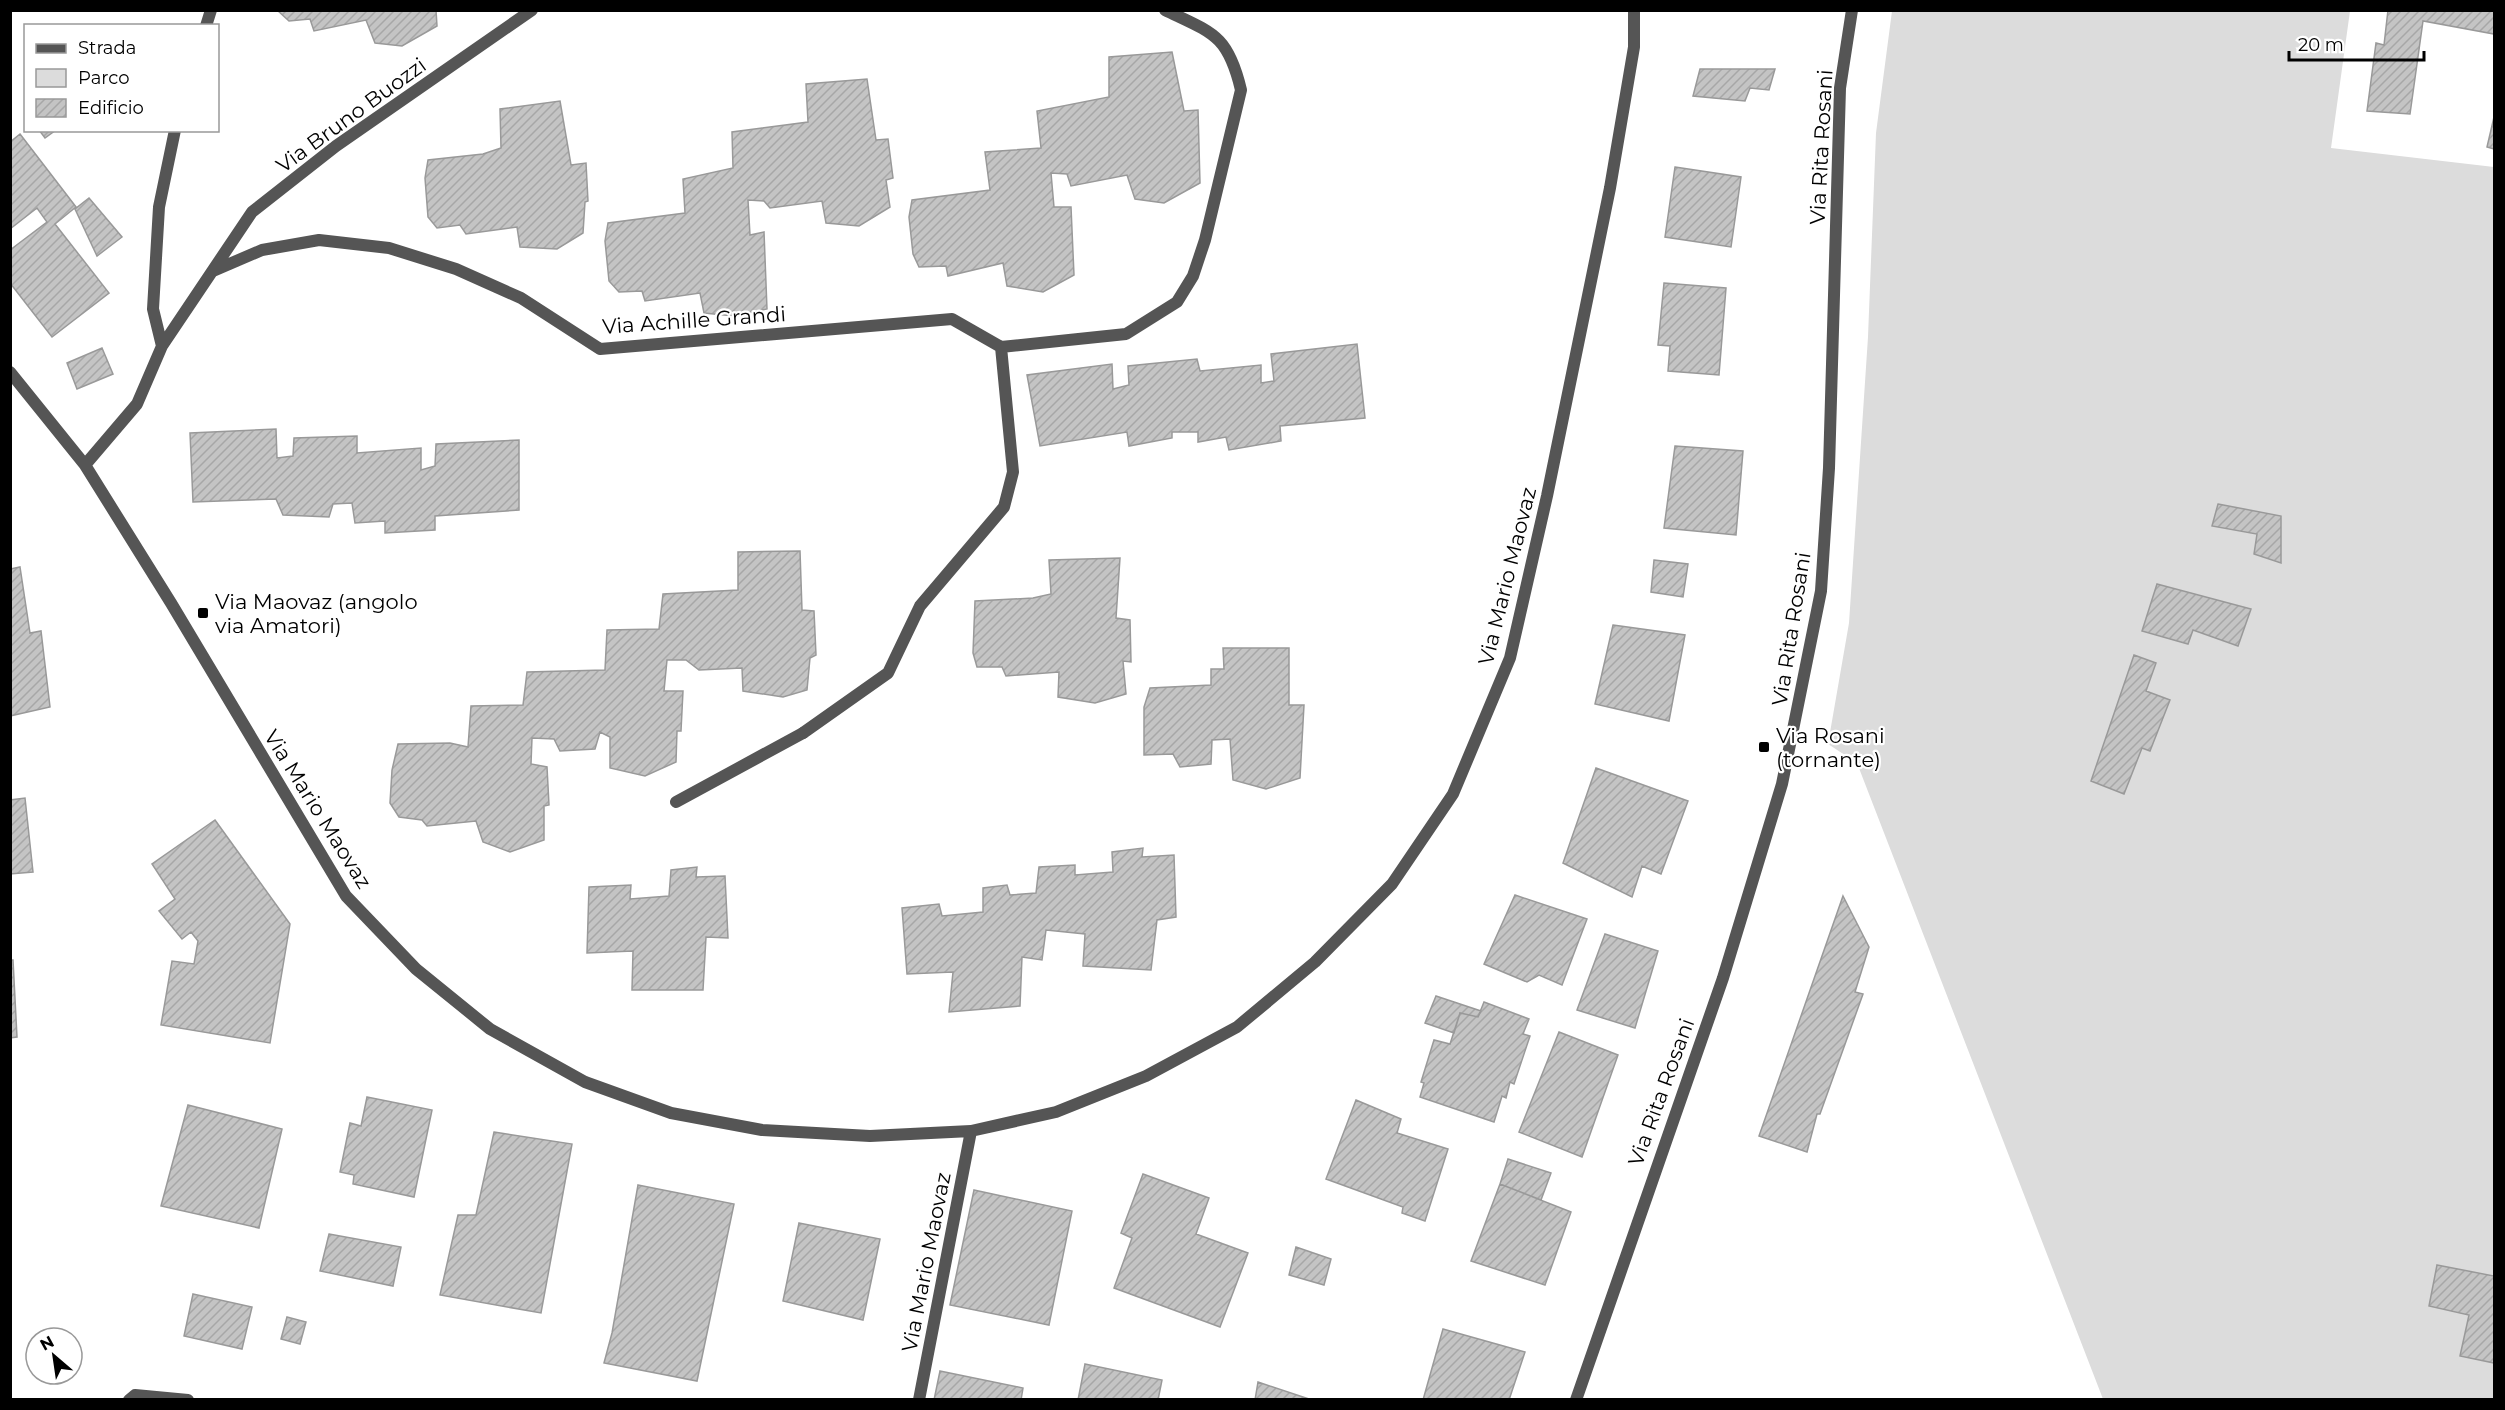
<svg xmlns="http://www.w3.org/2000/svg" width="2505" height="1410" viewBox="0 0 2505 1410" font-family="Montserrat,sans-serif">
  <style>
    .green { fill: #dcdcdc }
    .building { fill: url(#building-hatch); stroke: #999; stroke-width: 1.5 }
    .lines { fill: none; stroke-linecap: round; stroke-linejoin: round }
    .lane { stroke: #555; stroke-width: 12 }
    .street { stroke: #555; stroke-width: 12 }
    .poi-dot { fill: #000; stroke: #fff; stroke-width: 2 }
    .labels { text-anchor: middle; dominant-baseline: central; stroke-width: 4.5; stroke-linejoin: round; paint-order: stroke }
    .street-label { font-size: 21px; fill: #000; stroke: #fff }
    .poi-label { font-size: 21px; fill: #000; stroke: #fff; text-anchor: start }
  </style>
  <defs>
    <pattern id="building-hatch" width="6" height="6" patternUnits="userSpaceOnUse" patternTransform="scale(1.5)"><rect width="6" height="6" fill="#c4c4c4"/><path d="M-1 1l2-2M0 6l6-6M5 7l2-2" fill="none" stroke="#a7a7a7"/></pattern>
  </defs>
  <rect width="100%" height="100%" fill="#fff"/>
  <path class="green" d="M1892 11H2350L2331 148 2494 167V1399H2103L1857 763 1828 744 1849 623 1868 337 1876 133Z"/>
  <path class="building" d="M436 10 437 26 402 46 375 43 366 20 314 31 310 19 289 21 277 10Z
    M2388 10H2494V34L2423 21 2410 114 2367 111 2376 43 2384 45Z
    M1172 52 1184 111 1198 110 1200 183 1164 203 1135 199 1127 175 1071 186 1067 174 1051 173 1054 207H1071L1074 275 1043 292 1007 286 1003 263 948 276 946 266 919 267 913 254 909 217 912 200 990 190 985 152 1041 148 1037 111 1109 97V57Z
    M1700 69H1775L1769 90 1750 88 1745 101 1693 96Z
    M867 79 876 140 888 139 893 178 886 180 890 207 859 226 826 223 822 201 770 208 764 201 748 200 750 235 764 232 767 309 734 316 704 313 700 293 645 301 642 291 619 292 609 281 605 241 608 223 685 213 683 179 733 168 732 132 808 122 806 84Z
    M560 101 571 165 586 163 588 201 585 202 583 233 557 249 520 247 517 227 466 234 460 225 437 228 428 217 425 178 428 160 483 154 501 148 500 109Z
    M2494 117V149L2487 147Z
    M39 130H56L45 138Z
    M20 134 76 207 55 224 109 293 52 337 10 283V250L47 222 37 208 10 229V142Z
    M1675 167 1741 177 1731 247 1665 237Z
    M89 198 122 237 97 256 75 209Z
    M1664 283 1726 288 1719 375 1668 371 1670 346 1658 345Z
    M1357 344 1365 418 1280 426 1281 441 1229 450 1226 437 1198 442V432H1172V438L1129 446 1127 432 1040 446 1027 375 1112 364 1113 389 1129 385 1128 366 1197 359 1200 371 1261 365V383L1274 381 1271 354Z
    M102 348 113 374 77 389 67 363Z
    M276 429 277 458 293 456 294 438 357 436V453L421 448V470L435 466 436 444 519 440V510L435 516V530L385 533V521L355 523 352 503 333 504 329 517 283 515 276 499 193 502 190 433Z
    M1675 446 1743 451 1736 535 1664 528Z
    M2218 504 2281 516V563L2254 554 2257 534 2212 526Z
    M800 551 802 610 814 611 816 655 810 658 807 690 783 697 743 691 742 668 699 670 686 660H667L664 691H683L681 731H677L676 762 645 776 610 768V737L600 732 595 749 560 751 554 739 532 738 531 764 547 767 549 805 544 806V840L510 852 483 842 476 821 427 826 422 820 399 817 390 803 392 770 398 744 450 743 468 747 471 706 523 705 527 672 605 670 607 630 659 629 663 594 738 590V552Z
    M1120 558 1116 618 1130 620 1131 662 1123 661 1126 694 1095 703 1058 697 1059 672 1006 676 1002 667H977L973 653 975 601 1033 598 1051 594 1049 560Z
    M1654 560 1688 564 1683 597 1651 592Z
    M20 567 30 633 41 631 50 707 10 716V569Z
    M2157 584 2251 609 2238 646 2193 630 2188 644 2142 631Z
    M1613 625 1685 635 1669 721 1595 704Z
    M1223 648H1289V705H1304L1300 778 1266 789 1233 780 1230 739 1212 740 1211 764 1180 767 1173 754 1144 755V707L1150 688 1211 685V669H1224Z
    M2134 655 2156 663 2146 691 2170 700 2150 751 2142 748 2124 794 2091 781Z
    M1596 768 1688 801 1661 874 1642 866 1632 897 1563 863Z
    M25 798 33 872 10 874V800Z
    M215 820 290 924 270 1043 161 1025 172 961 194 964 198 941 191 932 182 939 159 911 175 899 152 864Z
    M1143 848 1142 857 1174 855 1176 917 1157 920 1151 970 1083 966 1085 934 1046 930 1042 960 1022 957 1020 1006 949 1012 953 972 907 974 902 908 939 904 942 916 983 912V888L1007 885 1010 895 1036 893 1039 867 1075 865V875L1113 872 1112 852Z
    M697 867 696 877 725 876 728 938 706 937 703 990H632L633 951 587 953 589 887 631 885 630 899 669 896 671 870Z
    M1515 895 1587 919 1562 985 1539 975 1527 982 1484 964Z
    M1843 896 1869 947 1855 992 1863 994 1820 1114H1817L1807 1152 1759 1136Z
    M1605 934 1658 951 1635 1028 1577 1010Z
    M10 960H13L17 1037 10 1038Z
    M1436 996 1481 1011 1478 1017 1460 1013 1454 1033 1425 1023Z
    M1484 1002 1529 1019 1523 1034 1530 1036 1514 1084 1510 1082 1506 1098 1502 1096 1494 1122 1420 1097 1424 1083 1421 1082 1434 1040 1450 1044 1460 1013 1478 1017Z
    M1559 1032 1618 1055 1582 1157 1519 1132Z
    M367 1097 432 1110 414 1197 353 1184 354 1175 340 1172 350 1123 361 1126Z
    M1356 1100 1401 1119 1397 1133 1448 1149 1425 1221 1402 1213 1403 1207 1326 1179Z
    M188 1105 282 1129 259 1228 161 1206Z
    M494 1132 572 1144 541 1313 440 1295 458 1215H476Z
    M1508 1159 1551 1173 1541 1200 1500 1184Z
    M1143 1174 1209 1198 1196 1234 1248 1253 1220 1327 1114 1288 1132 1238 1121 1233Z
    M1500 1184 1571 1212 1545 1285 1471 1261Z
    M638 1185 734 1204 697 1381 604 1363 612 1333Z
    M974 1190 1072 1211 1049 1325 950 1305Z
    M799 1223 880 1239 863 1320 783 1301Z
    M329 1234 401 1247 393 1286 320 1271Z
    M1296 1247 1331 1259 1324 1285 1289 1275Z
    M2437 1265 2494 1276V1363L2460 1356 2469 1315 2429 1306Z
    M193 1294 252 1307 242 1349 184 1336Z
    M287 1317 306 1322 300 1344 281 1339Z
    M1443 1329 1525 1352 1509 1400H1423Z
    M1085 1364 1162 1380 1158 1400H1078Z
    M940 1371 1023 1388 1021 1400H934Z
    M1258 1382 1312 1400H1255Z"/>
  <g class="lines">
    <path class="lane" d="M676 802 803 733"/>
    <path class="street" d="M206 26 211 10
      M213 271 262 250 319 240 389 248 456 269 521 298 600 349 952 319 1001 347 1126 334 1177 302 1193 276 1205 240 1241 90C1228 35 1213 33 1165 10
      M162 346 153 309 159 207 175 130
      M10 372 85 465 171 603 346 896 416 969 490 1029 585 1082 671 1113 762 1130 870 1136 971 1131 1056 1112 1146 1076 1237 1027 1315 962 1392 884 1453 794 1510 658 1547 496 1610 188 1634 47V10
      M85 465 137 404 162 346 252 212 336 146 532 10
      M803 733 888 673 920 606 1004 507 1013 472 1001 347
      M129 1400 135 1395 188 1400
      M919 1400 971 1131
      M1576 1400 1723 978 1782 784 1821 591 1829 468 1840 88 1852 10"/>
  </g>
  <g class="poi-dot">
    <rect x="197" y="607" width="12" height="12" rx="3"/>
    <rect x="1758" y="741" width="12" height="12" rx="3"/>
  </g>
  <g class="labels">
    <g class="street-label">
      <text transform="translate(351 115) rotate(-36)">Via Bruno Buozzi</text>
      <text transform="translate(1821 147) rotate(-87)">Via Rita Rosani</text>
      <text transform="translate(694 320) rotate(-4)">Via Achille Grandi</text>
      <text transform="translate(1507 576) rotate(-76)">Via Mario Maovaz</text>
      <text transform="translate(1791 629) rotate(-81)">Via Rita Rosani</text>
      <text transform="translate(318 809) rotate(58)">Via Mario Maovaz</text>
      <text transform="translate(1661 1092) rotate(-70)">Via Rita Rosani</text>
      <text transform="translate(926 1262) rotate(-79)">Via Mario Maovaz</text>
    </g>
    <g class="poi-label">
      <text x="215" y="601">Via Maovaz (angolo<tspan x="215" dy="24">via Amatori)</tspan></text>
      <text x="1776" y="735">Via Rosani<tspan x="1776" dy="24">(tornante)</tspan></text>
    </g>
  </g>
  <rect width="2505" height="1410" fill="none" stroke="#000000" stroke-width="24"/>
  <rect x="24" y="24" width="195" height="108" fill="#ffffff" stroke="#999999" stroke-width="1.5"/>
  <rect x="36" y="44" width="30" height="9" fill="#555555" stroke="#999999" stroke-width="1.5"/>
  <text x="78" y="54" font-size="18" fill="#000000">Strada</text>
  <rect x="36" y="69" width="30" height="18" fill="#dcdcdc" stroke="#999999" stroke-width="1.5"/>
  <text x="78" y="84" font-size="18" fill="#000000">Parco</text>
  <rect x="36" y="99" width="30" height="18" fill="url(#building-hatch)" stroke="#999999" stroke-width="1.5"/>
  <text x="78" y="114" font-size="18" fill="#000000">Edificio</text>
  <g transform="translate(54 1356) rotate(331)"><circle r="28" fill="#ffffff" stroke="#999999" stroke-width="1.5"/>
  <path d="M0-4.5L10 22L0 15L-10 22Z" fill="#000000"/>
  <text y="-9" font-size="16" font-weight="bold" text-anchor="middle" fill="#000000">N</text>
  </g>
  <path d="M2289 51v9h135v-9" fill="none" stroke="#000000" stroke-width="3"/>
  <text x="2298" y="51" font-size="18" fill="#000000" stroke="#ffffff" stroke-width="4.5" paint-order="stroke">20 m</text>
</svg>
